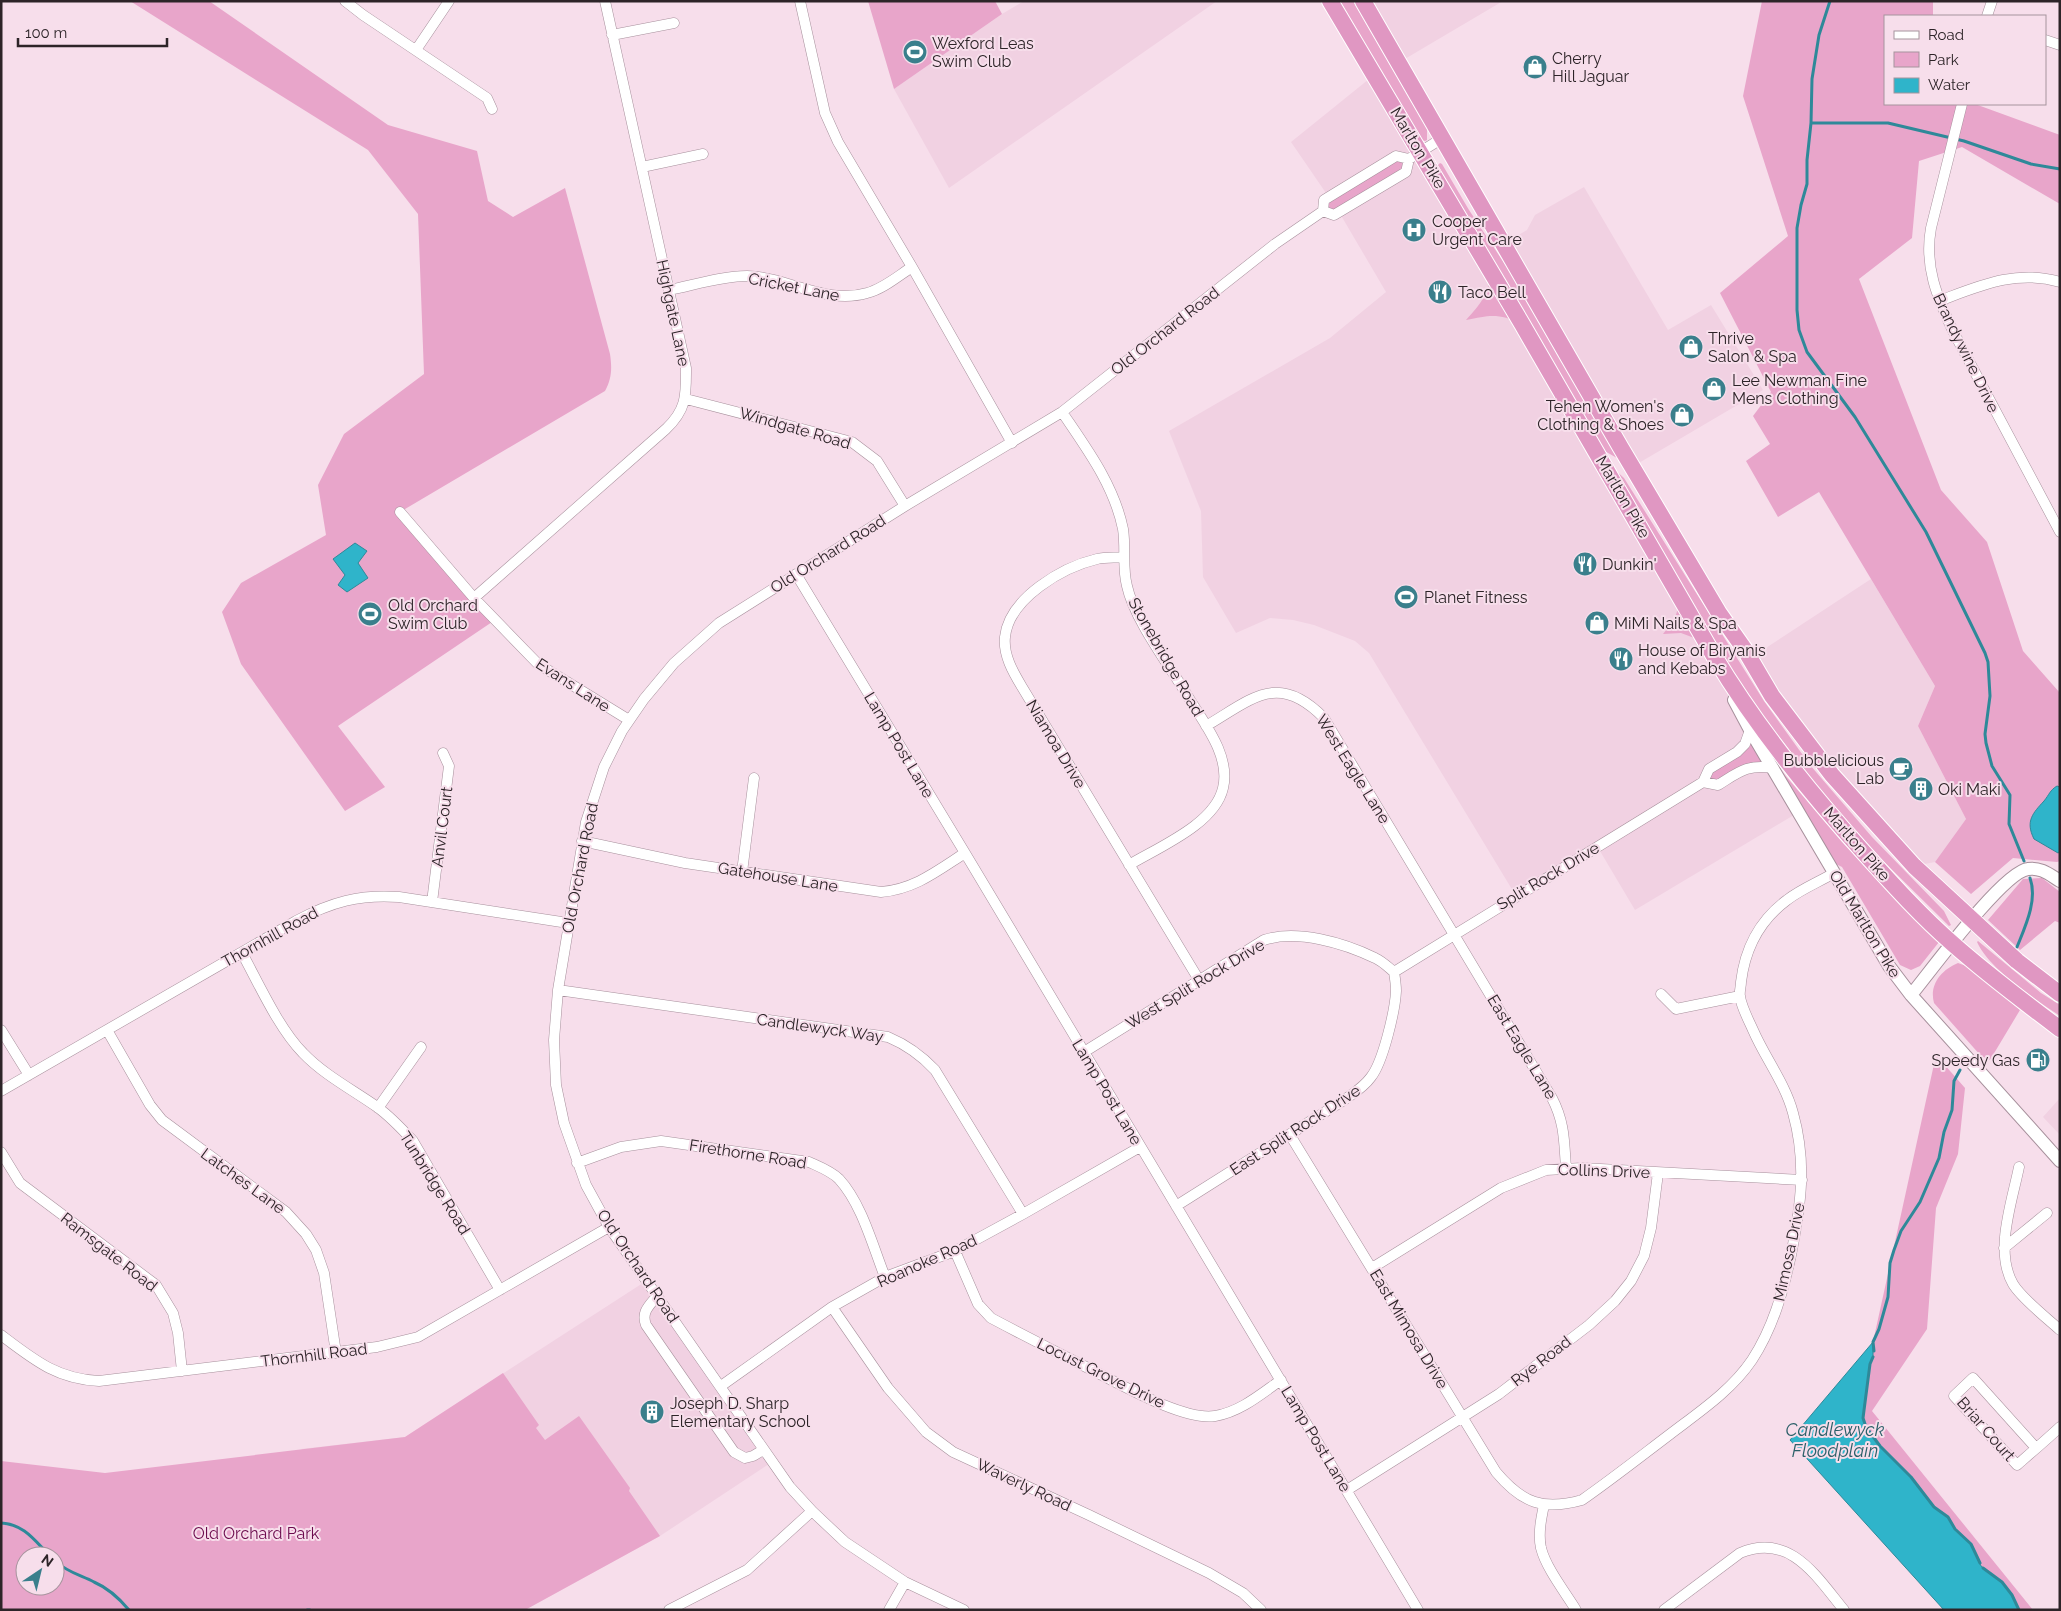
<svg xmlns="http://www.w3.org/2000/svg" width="2061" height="1611" viewBox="0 0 2061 1611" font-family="Raleway,sans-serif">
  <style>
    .built { fill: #f1d1e2 }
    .green { fill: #e8a5ca; fill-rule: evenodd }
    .water { fill: #2fb4ca; stroke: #2e8999 }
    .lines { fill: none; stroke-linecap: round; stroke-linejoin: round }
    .stream { stroke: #2e8999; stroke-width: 3 }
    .minor-casing { stroke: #a7909c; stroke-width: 11 }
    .tertiary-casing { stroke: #a7909c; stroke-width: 14 }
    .trunk-casing { stroke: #fff; stroke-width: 18 }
    .minor { stroke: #fff; stroke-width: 10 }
    .tertiary { stroke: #fff; stroke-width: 12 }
    .trunk { stroke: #e097c2; stroke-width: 16 }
    .labels { text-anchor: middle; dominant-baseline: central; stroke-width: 4; stroke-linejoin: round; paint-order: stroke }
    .poi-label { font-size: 16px; fill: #2d2428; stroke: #f7deeb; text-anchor: start }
    .street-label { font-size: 16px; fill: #2d2428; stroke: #f7deeb }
    .park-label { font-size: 16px; fill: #6b0a4d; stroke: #f7deeb }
    .water-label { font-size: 18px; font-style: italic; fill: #2c6069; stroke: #f7deeb }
  </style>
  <rect width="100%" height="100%" fill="#f7deeb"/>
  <path class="built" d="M1024 1H1217L949 188 894 89 1002 14Z
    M1363 1H1503L1398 63Z
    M1374 75 1750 730 1746 768H1773L1799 812 1635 910 1597 846 1516 896 1369 653 1355 641 1314 625 1293 620 1270 618 1236 633 1203 577 1201 511 1169 431 1330 338 1386 292 1339 212 1291 142Z
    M1584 187 1668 330 1711 305 1763 390 1632 467 1502 245 1527 230 1535 215Z
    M1871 579 1935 686 1918 726 1966 819 1935 862 1914 866 1749 659Z
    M2060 1098V1135L2043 1117Z
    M646 1281 772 1462 660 1536 525 1610H478L301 1449 405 1437Z"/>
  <path class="green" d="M130 1H209L388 125 477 151 488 201 513 217 565 188 610 354C612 368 612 378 605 391L400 512 495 620 338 726 385 787 345 811 241 664 222 612 241 583 326 535 318 485 344 434 424 374 418 214 368 150Z
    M868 1H995L1002 14 894 89Z
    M1340 1H1353L1427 129V140L1425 141 1421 140Z
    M1762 1H1933V16H1885V104H1975L2060 135V204L1962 147 1919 161 1912 238 1859 279 1941 490 1987 542 2023 651 2060 693V861L2057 862 2013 858 1971 894 1935 862 1966 819 1918 726 1935 686 1819 492 1778 517 1746 461 1770 444 1753 416 1771 392 1720 293 1788 236 1743 96Z
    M1396 156 1409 159 1406 172 1334 215 1324 211V200Z
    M1440 163 1442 164 1469 210 1526 296 1617 458 1601 449 1437 166Z
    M1492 274 1522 324C1499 313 1490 315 1466 320 1481 304 1487 295 1492 274Z
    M1613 468 1624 478 1764 701 1810 765 1872 837 1944 911 1951 925 1949 926 1946 923 1874 852 1817 786 1765 718 1712 641Z
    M1679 606 1697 639 1681 633 1663 634 1674 620Z
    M1750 730 1773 768 1758 766 1718 785 1703 782 1709 769 1737 752Z
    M1779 768 1842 842 1892 896 1939 942 1920 966 1911 970 1900 965 1842 867 1834 863Z
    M2042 878 2060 892V923L2055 921 2020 950 1988 920 2023 879Z
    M1978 941 2041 993 2060 1005V1016C2035 999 1989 969 1977 942Z
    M1958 963 1969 967 2020 1010 1990 1060 1981 1056 1934 1003C1929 985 1941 970 1958 963Z
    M1936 1055 1965 1088 1958 1154 1936 1208 1927 1329 1872 1411 2033 1610H2019L2012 1595 2000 1579 1981 1566 1971 1544 1955 1529 1948 1517 1934 1507 1880 1446 1866 1427 1863 1418 1864 1407 1870 1364 1873 1356V1342Z
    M503 1373 539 1425 536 1428 545 1440 579 1416 630 1488 629 1491 660 1536 525 1610H1V1461L105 1473 405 1437ZM25 1556H55V1586H25Z"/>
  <path class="water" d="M355 543 367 551 358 563 368 578 347 592 338 585 345 575 333 559Z
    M2057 786 2060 787V852L2058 853 2034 839C2025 821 2033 813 2044 801 2049 795 2050 790 2057 786Z
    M1873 1342V1356L1870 1364 1864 1407 1863 1418 1866 1427 1880 1446 1911 1477 1934 1507 1948 1517 1955 1529 1971 1544 1981 1566 2002 1582 2012 1595 2019 1610H1944L1790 1440Z"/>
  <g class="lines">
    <path class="stream" d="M1830 1 1819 35 1812 79 1811 123 1807 160V184L1801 205 1797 228V310L1799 330 1807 352 1855 417 1926 532 1985 653 1988 662 1990 696 1985 734 1986 743 1992 766 2010 795 2009 824 2024 861
      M1811 123H1888L1964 141 2031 164 2060 169
      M2017 947C2025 927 2038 900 2030 878
      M1874 1351 1873 1342 1879 1329 1888 1297 1890 1263 1894 1250 1901 1231 1920 1202 1939 1158 1944 1132 1952 1110 1954 1081 1960 1070
      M1873 1357 1870 1364 1863 1418 1866 1427 1880 1446 1911 1477 1934 1507 1948 1517 1955 1529 1971 1544 1980 1563
      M1 1523C24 1524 35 1541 50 1556
      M55 1561C67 1572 80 1575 94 1582 108 1588 119 1598 129 1610
      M1983 1568 2002 1582 2012 1595 2019 1610
      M307 1610H310"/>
    <defs>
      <path id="minor" d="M345 1 363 15 487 98 492 109
        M800 1 825 113 838 142 912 267 1012 443
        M1987 16 1992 1
        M612 35 674 23
        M2045 40 2060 45
        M416 50 449 1
        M1962 104 1931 228C1924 266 1937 297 1953 331L2060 532
        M642 167 703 154
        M1323 211 1334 215 1406 172 1409 159 1441 139
        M1323 211 1324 200 1396 156 1409 159
        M669 290C694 285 722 276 747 276 787 277 826 305 867 293 883 289 898 276 912 267
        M1939 301C1979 286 2016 269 2060 282
        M686 399 852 442 877 461 905 506
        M1062 412C1087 449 1114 485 1123 529 1126 548 1122 568 1127 586 1134 619 1169 665 1187 695 1203 722 1231 755 1223 788 1215 824 1159 847 1129 865
        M400 512 474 598 538 664 629 720
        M1124 557C1116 558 1106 557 1097 559 1063 567 1009 598 1005 637 1003 655 1013 672 1022 687L1199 980
        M796 574 965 853 1418 1610
        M474 598 666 429C687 409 686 395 686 368L605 1
        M1206 726C1252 699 1278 671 1324 718L1552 1098C1565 1123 1564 1142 1566 1168
        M1703 782 1718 785C1739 772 1747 764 1773 768
        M582 841 685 863 881 892C915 889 937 871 965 853
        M742 872 754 778
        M432 902 449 766 443 753
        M242 953C259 984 279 1029 303 1053 324 1075 353 1090 377 1107 391 1117 402 1129 413 1141L500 1290
        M1394 972 1703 782 1709 769 1737 752 1745 744 1750 730
        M558 990 888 1037C907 1045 921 1055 935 1070L1023 1214
        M1661 994 1676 1009 1740 996
        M1 1030 29 1075
        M107 1030 150 1105 162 1120 286 1212 306 1234 316 1250 324 1273 336 1353
        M1084 1052 1264 940C1297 929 1344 943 1375 958 1382 961 1388 967 1394 972
        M1 1091 296 921C331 902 360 894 399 897L568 923
        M378 1108 421 1047
        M1290 1135 1496 1472C1522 1503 1543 1511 1582 1500 1612 1479 1640 1457 1669 1435 1699 1412 1731 1391 1752 1360 1773 1328 1783 1292 1791 1255 1801 1205 1807 1163 1793 1113 1785 1083 1765 1058 1753 1030 1748 1019 1742 1008 1740 997 1739 992 1741 987 1741 982 1745 949 1760 920 1787 900 1801 889 1819 882 1834 873
        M1 1152 20 1183 156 1285 173 1313 178 1333 182 1371
        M577 1163 621 1147 661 1141 809 1162C820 1167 831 1171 839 1179 862 1204 873 1247 885 1277
        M2019 1167C2012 1202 1994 1251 2013 1284 2022 1299 2047 1318 2060 1330
        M1176 1206 1344 1100C1354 1093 1364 1087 1371 1077 1383 1062 1395 1011 1396 991 1396 985 1395 978 1394 972
        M2004 1248 2047 1213
        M955 1251 978 1304 991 1318C1025 1336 1058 1353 1092 1370 1122 1385 1184 1421 1215 1416 1240 1412 1261 1394 1281 1380
        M1372 1268 1501 1188 1546 1170 1582 1168 1802 1180
        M657 1296C649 1306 641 1312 646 1325L734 1452 745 1458 753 1456 763 1450
        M832 1307 888 1388 926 1432 953 1452 1089 1515 1209 1573 1243 1593 1261 1610
        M1 1335C34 1360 57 1379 99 1381L377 1347 418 1337 609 1227
        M721 1386 832 1307 885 1277 955 1251 1023 1214 1140 1147
        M2036 1448 1973 1378 1954 1396 2017 1465C2032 1452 2046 1440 2060 1427
        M1347 1490 1499 1394 1589 1325 1615 1301 1631 1281 1644 1256 1651 1228 1658 1173
        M1544 1505C1541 1519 1538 1534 1541 1548 1546 1568 1565 1592 1576 1610
        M669 1610 747 1570 812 1511
        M889 1610 905 1582
        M964 1610 905 1582 845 1542 812 1511 790 1487 609 1227 586 1185 564 1123 556 1085 554 1040 558 990 586 822 604 767 622 731 644 699 674 663 719 623 905 506 1062 412 1275 244 1323 211
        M1664 1610 1740 1553C1790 1532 1816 1576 1844 1610"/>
      <path id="tertiary" d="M1734 700 1750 730 1889 966 1911 995 2060 1161
        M1911 995C1930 972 2003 872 2028 869 2041 867 2050 875 2060 881"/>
      <path id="trunk" d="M1330 1 1522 324 1714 656C1757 728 1810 793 1866 855 1894 886 1922 917 1953 944 1987 974 2024 1002 2060 1029
        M1363 1 1621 448 1719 613 1745 650 1772 696 1832 775 1914 866 2017 961 2060 994"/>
    </defs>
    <use href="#minor" class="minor-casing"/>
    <use href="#tertiary" class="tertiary-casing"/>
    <use href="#trunk" class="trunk-casing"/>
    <use href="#minor" class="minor"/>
    <use href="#tertiary" class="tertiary"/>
    <use href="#trunk" class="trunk"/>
  </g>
  <defs>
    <symbol id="stadium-disc" viewBox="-11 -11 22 22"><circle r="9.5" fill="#3a7f8c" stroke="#f7deeb"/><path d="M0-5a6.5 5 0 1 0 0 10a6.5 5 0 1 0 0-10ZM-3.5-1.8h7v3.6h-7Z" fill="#fff"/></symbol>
    <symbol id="shop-disc" viewBox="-11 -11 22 22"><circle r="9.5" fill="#3a7f8c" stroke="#f7deeb"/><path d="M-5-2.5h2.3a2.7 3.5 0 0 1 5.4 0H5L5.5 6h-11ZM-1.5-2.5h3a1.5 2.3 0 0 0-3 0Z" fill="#fff"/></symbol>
    <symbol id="hospital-disc" viewBox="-11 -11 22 22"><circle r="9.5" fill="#3a7f8c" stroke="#f7deeb"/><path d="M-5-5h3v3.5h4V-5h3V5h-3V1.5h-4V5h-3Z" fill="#fff"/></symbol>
    <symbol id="restaurant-disc" viewBox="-11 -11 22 22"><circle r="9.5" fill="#3a7f8c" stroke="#f7deeb"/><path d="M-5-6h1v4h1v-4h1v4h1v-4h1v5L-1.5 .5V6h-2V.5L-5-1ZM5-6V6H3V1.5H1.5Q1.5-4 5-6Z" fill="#fff"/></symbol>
    <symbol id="cafe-disc" viewBox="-11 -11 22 22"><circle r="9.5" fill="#3a7f8c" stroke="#f7deeb"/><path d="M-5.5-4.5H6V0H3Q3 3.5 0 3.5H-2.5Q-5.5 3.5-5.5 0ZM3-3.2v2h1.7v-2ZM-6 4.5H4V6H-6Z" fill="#fff"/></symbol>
    <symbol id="building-disc" viewBox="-11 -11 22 22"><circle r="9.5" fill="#3a7f8c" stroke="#f7deeb"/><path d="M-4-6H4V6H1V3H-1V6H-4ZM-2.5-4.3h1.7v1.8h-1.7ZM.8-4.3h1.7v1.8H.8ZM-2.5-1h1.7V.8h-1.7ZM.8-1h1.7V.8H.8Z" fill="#fff"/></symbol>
    <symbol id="fuel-disc" viewBox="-11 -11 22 22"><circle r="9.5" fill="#3a7f8c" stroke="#f7deeb"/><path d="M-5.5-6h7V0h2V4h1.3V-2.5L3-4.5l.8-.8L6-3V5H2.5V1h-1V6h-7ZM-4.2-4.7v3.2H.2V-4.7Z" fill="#fff"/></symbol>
  </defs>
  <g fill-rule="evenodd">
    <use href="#stadium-disc" x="901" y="38" width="28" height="28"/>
    <use href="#shop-disc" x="1521" y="53" width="28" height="28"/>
    <use href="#hospital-disc" x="1400" y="216" width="28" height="28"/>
    <use href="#restaurant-disc" x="1426" y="278" width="28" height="28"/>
    <use href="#shop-disc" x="1677" y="333" width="28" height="28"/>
    <use href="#shop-disc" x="1700" y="375" width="28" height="28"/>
    <use href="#shop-disc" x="1668" y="401" width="28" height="28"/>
    <use href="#restaurant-disc" x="1571" y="550" width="28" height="28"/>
    <use href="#stadium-disc" x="1392" y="583" width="28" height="28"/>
    <use href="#stadium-disc" x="356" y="600" width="28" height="28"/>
    <use href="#shop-disc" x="1583" y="609" width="28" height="28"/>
    <use href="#restaurant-disc" x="1607" y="645" width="28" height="28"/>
    <use href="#cafe-disc" x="1887" y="755" width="28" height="28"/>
    <use href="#building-disc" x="1907" y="775" width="28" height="28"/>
    <use href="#fuel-disc" x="2024" y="1046" width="28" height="28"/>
    <use href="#building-disc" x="638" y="1398" width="28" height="28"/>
  </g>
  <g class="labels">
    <g class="poi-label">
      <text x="932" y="43">Wexford Leas<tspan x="932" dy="18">Swim Club</tspan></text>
      <text x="1552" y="58">Cherry<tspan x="1552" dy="18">Hill Jaguar</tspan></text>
      <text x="1432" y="221">Cooper<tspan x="1432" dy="18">Urgent Care</tspan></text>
      <text x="1458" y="292">Taco Bell</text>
      <text x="1708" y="338">Thrive<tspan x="1708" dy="18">Salon &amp; Spa</tspan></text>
      <text x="1732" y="380">Lee Newman Fine<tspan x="1732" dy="18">Mens Clothing</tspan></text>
      <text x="1664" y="406" text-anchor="end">Tehen Women's<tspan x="1664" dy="18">Clothing &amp; Shoes</tspan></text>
      <text x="1602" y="564">Dunkin'</text>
      <text x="1424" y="597">Planet Fitness</text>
      <text x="388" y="605">Old Orchard<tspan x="388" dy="18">Swim Club</tspan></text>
      <text x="1614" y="623">MiMi Nails &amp; Spa</text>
      <text x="1638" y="650">House of Biryanis<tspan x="1638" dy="18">and Kebabs</tspan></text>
      <text x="1884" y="760" text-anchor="end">Bubblelicious<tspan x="1884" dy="18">Lab</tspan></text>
      <text x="1938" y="789">Oki Maki</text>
      <text x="2020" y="1060" text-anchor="end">Speedy Gas</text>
      <text x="670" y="1403">Joseph D. Sharp<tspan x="670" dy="18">Elementary School</tspan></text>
    </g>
    <g class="street-label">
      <text transform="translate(1418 148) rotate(59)">Marlton Pike</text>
      <text transform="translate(794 287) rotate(11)">Cricket Lane</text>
      <text transform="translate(673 313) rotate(78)">Highgate Lane</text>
      <text transform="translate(1165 331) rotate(-38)">Old Orchard Road</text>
      <text transform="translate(1966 353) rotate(64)">Brandywine Drive</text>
      <text transform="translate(795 428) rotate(16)">Windgate Road</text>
      <text transform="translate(1623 497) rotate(60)">Marlton Pike</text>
      <text transform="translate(828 554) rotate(-32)">Old Orchard Road</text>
      <text transform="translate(1166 657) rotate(60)">Stonebridge Road</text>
      <text transform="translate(573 685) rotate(33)">Evans Lane</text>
      <text transform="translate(1056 744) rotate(59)">Niamoa Drive</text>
      <text transform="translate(899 745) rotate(59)">Lamp Post Lane</text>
      <text transform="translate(1353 769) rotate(58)">West Eagle Lane</text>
      <text transform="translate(442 827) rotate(-83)">Anvil Court</text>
      <text transform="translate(1857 844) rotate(49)">Marlton Pike</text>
      <text transform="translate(580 868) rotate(-79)">Old Orchard Road</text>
      <text transform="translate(1548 876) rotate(-31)">Split Rock Drive</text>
      <text transform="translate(778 877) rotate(9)">Gatehouse Lane</text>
      <text transform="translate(1865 924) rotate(59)">Old Marlton Pike</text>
      <text transform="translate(270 937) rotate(-29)">Thornhill Road</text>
      <text transform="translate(1195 984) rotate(-31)">West Split Rock Drive</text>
      <text transform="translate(820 1028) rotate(8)">Candlewyck Way</text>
      <text transform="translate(1522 1047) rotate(59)">East Eagle Lane</text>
      <text transform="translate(1107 1092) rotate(59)">Lamp Post Lane</text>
      <text transform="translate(1295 1130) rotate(-33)">East Split Rock Drive</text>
      <text transform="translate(748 1154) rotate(9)">Firethorne Road</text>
      <text transform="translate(1604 1171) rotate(2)">Collins Drive</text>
      <text transform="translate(243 1181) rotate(36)">Latches Lane</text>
      <text transform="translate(435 1183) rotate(58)">Tunbridge Road</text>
      <text transform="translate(109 1252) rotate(38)">Ramsgate Road</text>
      <text transform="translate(1789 1252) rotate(-78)">Mimosa Drive</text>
      <text transform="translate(927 1261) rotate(-24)">Roanoke Road</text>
      <text transform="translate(638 1266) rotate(56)">Old Orchard Road</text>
      <text transform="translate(1409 1329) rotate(59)">East Mimosa Drive</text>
      <text transform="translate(314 1355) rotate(-7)">Thornhill Road</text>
      <text transform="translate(1541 1361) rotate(-38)">Rye Road</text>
      <text transform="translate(1101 1373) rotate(26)">Locust Grove Drive</text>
      <text transform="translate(1986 1429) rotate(49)">Briar Court</text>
      <text transform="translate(1316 1439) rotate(59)">Lamp Post Lane</text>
      <text transform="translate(1024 1485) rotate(25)">Waverly Road</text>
    </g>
    <g class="park-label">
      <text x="256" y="1533">Old Orchard Park</text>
    </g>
    <g class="water-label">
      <text x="1835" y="1429">Candlewyck<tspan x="1835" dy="21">Floodplain</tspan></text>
    </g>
  </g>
  <rect width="2061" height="1611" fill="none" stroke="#2d2428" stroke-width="5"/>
  <rect x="1884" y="15" width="162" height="90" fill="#f7deeb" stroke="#a6949d"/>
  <rect x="1894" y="31" width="25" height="8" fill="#ffffff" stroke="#a6949d"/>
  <text x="1928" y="40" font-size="15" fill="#2d2428">Road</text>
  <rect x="1894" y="52" width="25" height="15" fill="#e8a5ca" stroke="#a6949d"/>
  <text x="1928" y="65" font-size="15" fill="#2d2428">Park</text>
  <rect x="1894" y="78" width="25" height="15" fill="#2fb4ca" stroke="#a6949d"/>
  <text x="1928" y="90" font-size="15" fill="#2d2428">Water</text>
  <g transform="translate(40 1571) rotate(35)"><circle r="24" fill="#f7deeb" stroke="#a6949d"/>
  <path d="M0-4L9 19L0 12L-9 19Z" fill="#3a7f8c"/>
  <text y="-8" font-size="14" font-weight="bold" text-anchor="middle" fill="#2d2428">N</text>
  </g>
  <path d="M18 38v8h149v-8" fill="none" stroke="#2d2428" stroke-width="2.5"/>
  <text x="25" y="38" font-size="15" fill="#2d2428" stroke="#f7deeb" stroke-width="4" paint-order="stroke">100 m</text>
</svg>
